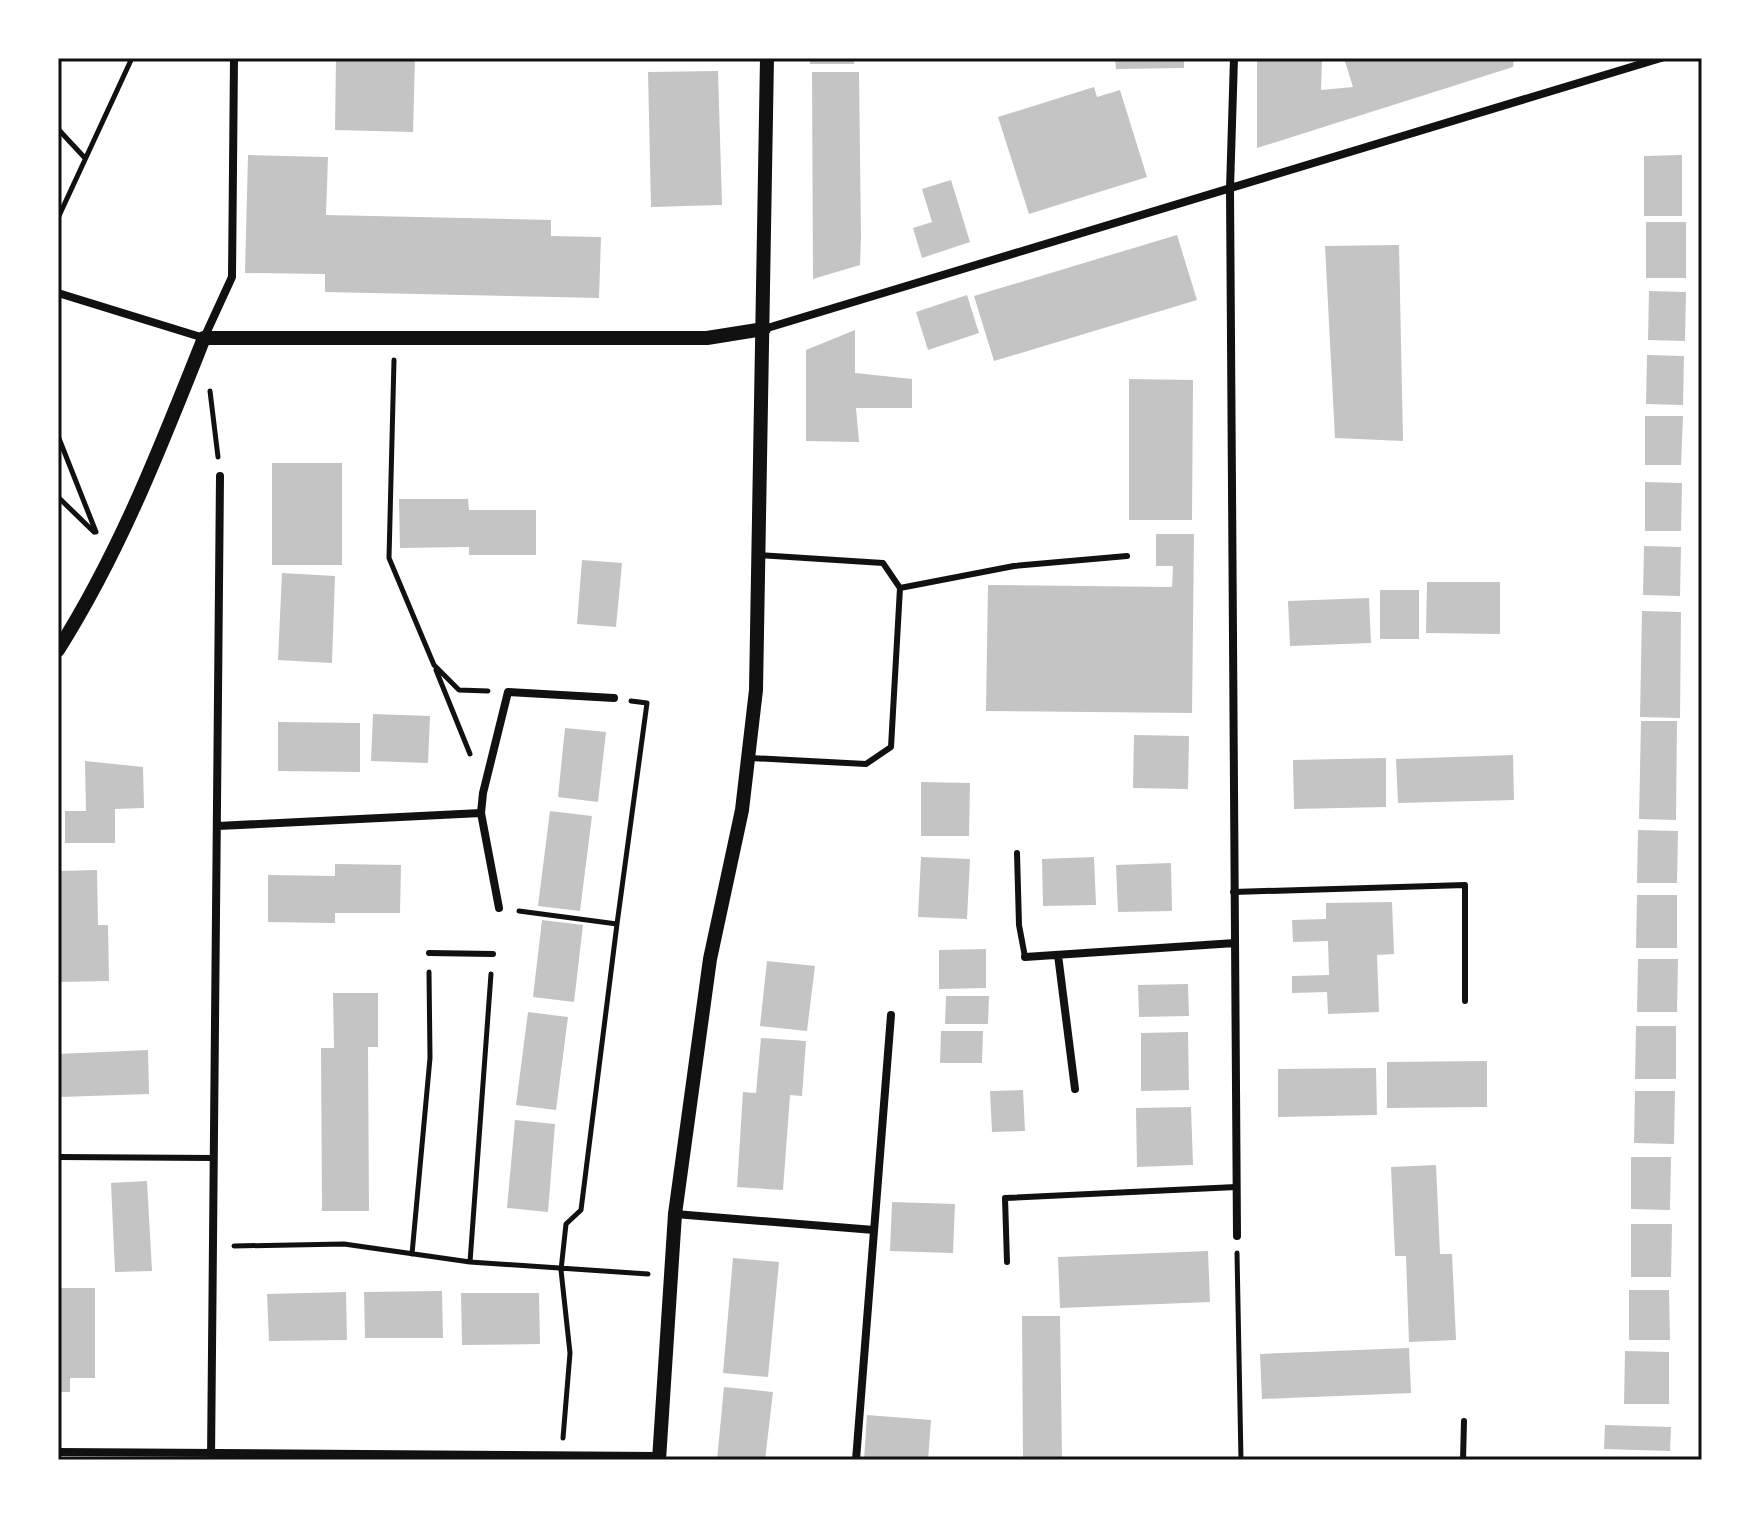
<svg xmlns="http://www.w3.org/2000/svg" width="1760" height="1518" viewBox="0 0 1760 1518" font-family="Karla,sans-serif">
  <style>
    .building { fill: #c4c4c4 }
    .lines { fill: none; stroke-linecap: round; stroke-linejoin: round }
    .path { stroke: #111; stroke-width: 5 }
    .service { stroke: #111; stroke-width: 6 }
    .minor { stroke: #111; stroke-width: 8 }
    .tertiary { stroke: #111; stroke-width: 14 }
    .neatline { fill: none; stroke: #111; stroke-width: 3 }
  </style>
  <rect width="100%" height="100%" fill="#fff"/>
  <path class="building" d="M336 58H415L413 132 335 130Z
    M810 58H854V64H810Z
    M1115 58H1184V68L1116 69Z
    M1257 58H1322L1321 90 1353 87 1344 58H1514L1513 67 1257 148Z
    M718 71 722 205 651 207 648 72Z
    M812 72H859L861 237 860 265 813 279Z
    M1094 87 1097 97 1120 90 1147 177 1029 214 998 117Z
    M248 155 328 157 326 215 551 220V236L601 237 599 298 325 292V274L245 273Z
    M1682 155V216H1644V156Z
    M951 180 970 242 922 258 913 228 932 222 922 189Z
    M1646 222H1686V278H1646Z
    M1177 235 1197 300 994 361 974 296Z
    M1399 245 1403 441 1335 438 1325 246Z
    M1649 291 1686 292 1685 341 1648 340Z
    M967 295 979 333 928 350 916 312Z
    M855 330V373L912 379V408H856L859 442 806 441V350Z
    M1647 355 1684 356 1683 405 1646 404Z
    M1129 379 1193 380 1192 520H1129Z
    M1645 416H1683L1681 465H1645Z
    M272 463H342V565H272Z
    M1645 482 1682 483 1681 531H1645Z
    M399 499H468L469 510H536V555H469V547L400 548Z
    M1156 534H1194L1192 713 986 711 988 585 1172 587 1173 566H1156Z
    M1644 546 1681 547 1680 596 1643 595Z
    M582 560 622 563 616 627 577 624Z
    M282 573 335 576 332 663 278 660Z
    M1427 582H1500V634L1426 633Z
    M1380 590H1419V639H1380Z
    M1369 598 1371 643 1290 646 1288 601Z
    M1642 611 1681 612 1680 718 1640 717Z
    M373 714 430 716 428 763 371 761Z
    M1641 721H1677L1676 820 1639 819Z
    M278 722 360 723V772L278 771Z
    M565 728 606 732 598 802 558 797Z
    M1134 735 1189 736 1188 789 1133 788Z
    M1513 755 1514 800 1398 803 1396 759Z
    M1386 758V807L1294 809 1293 760Z
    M85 761 143 767 144 808 115 809V843H65V811H86Z
    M921 782 970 783 969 836H921Z
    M550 811 592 816 580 911 538 906Z
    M1638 830 1678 831 1677 883H1637Z
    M921 857 970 859 967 919 918 917Z
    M1094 857 1096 905 1043 906 1042 859Z
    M1171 863 1172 911 1118 912 1116 865Z
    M335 864 401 865 400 913H335V923L268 922V875L335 876Z
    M97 870 98 925H108L109 981 59 982 58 871Z
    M1637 895H1677V948H1636Z
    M1392 902 1394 954 1377 955 1379 1012 1328 1014 1327 992 1292 993V976L1329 975 1328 941 1293 942 1292 920 1326 919V903Z
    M542 920 583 925 574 1002 533 997Z
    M986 949V988L939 989V950Z
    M1638 959H1678L1677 1012H1637Z
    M767 961 815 966 807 1031 760 1026Z
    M1188 984 1189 1016 1139 1017 1138 985Z
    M333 993H378V1047H368L369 1211H322L321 1048H334Z
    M946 996H989L988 1024H945Z
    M528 1012 568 1017 556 1110 516 1105Z
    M1636 1026H1676V1079H1635Z
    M941 1031H983L982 1063H940Z
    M1188 1032 1189 1090 1141 1091V1033Z
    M761 1038 806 1041 802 1096 790 1095 783 1190 737 1187 743 1092 756 1093Z
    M148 1050 149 1094 60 1097 58 1054Z
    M1487 1061V1107L1387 1108V1062Z
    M1376 1068 1377 1115 1278 1117V1069Z
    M1023 1090 1025 1131 992 1132 990 1091Z
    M1635 1091H1675L1674 1144 1634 1143Z
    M1191 1107 1193 1165 1137 1167 1136 1108Z
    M515 1120 555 1124 548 1212 507 1208Z
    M1631 1157H1671L1670 1210 1631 1209Z
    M1436 1165 1440 1254H1452L1456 1340 1409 1342 1406 1256H1395L1391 1167Z
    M147 1181 152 1271 115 1272 111 1183Z
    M892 1202 955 1204 953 1253 890 1251Z
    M1631 1224H1672L1671 1277H1631Z
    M1208 1251 1210 1302 1060 1308 1058 1257Z
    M733 1258 779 1262 768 1377 723 1373Z
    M58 1288H95V1378H70V1392H58Z
    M1629 1290H1669L1670 1340H1629Z
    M442 1291 443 1338H365L364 1292Z
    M346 1292 347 1340 269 1341 267 1294Z
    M461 1293H539L540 1344 462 1345Z
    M1022 1316H1060L1062 1460H1023Z
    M1409 1348 1411 1393 1262 1399 1260 1354Z
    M1625 1351 1669 1352V1404H1624Z
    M724 1387 773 1392 765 1460H717Z
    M867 1415 931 1420 928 1460H864Z
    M1605 1425 1671 1427 1670 1451 1604 1449Z"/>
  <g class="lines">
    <path class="path" d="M58 129 84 157
      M58 218 132 58
      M394 360 389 558 434 665 459 690 488 691
      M210 391 218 457
      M58 436 96 532
      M58 497 94 532
      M436 670 470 754
      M519 911 617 924 647 703 631 701
      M234 1246 344 1244 470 1262 491 974
      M1237 1253 1241 1460
      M412 1254 430 1058 429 972
      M470 1262 648 1274
      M563 1438 570 1353 561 1270 566 1224 581 1210 617 924"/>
    <path class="service" d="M900 588 1014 566 1127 556
      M750 758 866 764 891 747 900 588 883 563 758 555
      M1017 853 1019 925 1025 957
      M1233 892 1465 885V1001
      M429 953 493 954
      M58 1157 214 1158
      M1007 1262 1005 1198 1236 1187
      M1463 1460 1464 1421"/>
    <path class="minor" d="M1234 58 1230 189 1237 1236
      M58 293 204 338 232 277 234 58
      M764 329 1661 58
      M218 826 481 813
      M499 908 481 813 483 793 508 692 614 698
      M1058 955 1075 1089
      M1025 957 1235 943
      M675 1214 874 1230
      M58 1452 659 1456
      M211 1460 220 476
      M856 1460 891 1015"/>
    <path class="tertiary" d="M58 650C120 552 161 446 204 338H707L764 329
      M659 1460 675 1214 710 959 742 810 756 690 767 58"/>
  </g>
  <rect width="1760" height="1518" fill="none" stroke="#ffffff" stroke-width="120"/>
  <rect x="60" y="60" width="1640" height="1398" class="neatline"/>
</svg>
